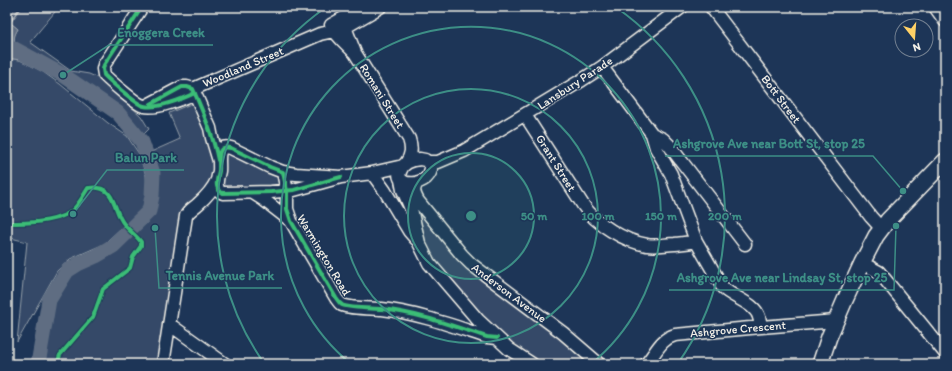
<svg xmlns="http://www.w3.org/2000/svg" width="952" height="371" viewBox="0 0 952 371" font-family="Itim,sans-serif">
  <style>
    .green { fill: #354a67; stroke: #949ea8 }
    .water { fill: #5e6d82; stroke: #9aa2ab }
    .lines { fill: none; stroke-linecap: round; stroke-linejoin: round }
    .stream { stroke: #9aa2ab; stroke-width: 2.5 }
    .river { stroke: #5e6d82; stroke-width: 15 }
    .minor-casing { stroke: #f4f1e8; stroke-width: 15 }
    .major-casing { stroke: #f4f1e8; stroke-width: 18 }
    .minor { stroke: #1d3557; stroke-width: 12 }
    .major { stroke: #1d3557; stroke-width: 15 }
    .cycleway-casing { stroke: #1d3557; stroke-width: 6 }
    .cycleway { stroke: #3abd76; stroke-width: 4 }
    .ring { fill: none; stroke: #3d8f86; stroke-width: 2 }
    .labels { text-anchor: middle; dominant-baseline: central; stroke-width: 3; stroke-linejoin: round; paint-order: stroke }
    .street-label { font-size: 12px; fill: #f4f1e8; stroke: #1d3557 }
    .centre { fill: #3d8f86; stroke: #1d3557; stroke-width: 2 }
    .ring-label { font-size: 12px; text-anchor: middle; font-weight: bold; fill: #3d8f86; stroke: #1d3557; stroke-width: 3; stroke-linejoin: round; paint-order: stroke }
    .leader { fill: none; stroke: #3d8f86; stroke-width: 1.5 }
    .callout-dot { fill: #3d8f86; stroke: #1d3557; stroke-width: 1.5 }
    .callout-label { font-size: 13px; text-anchor: middle; font-weight: bold; fill: #3d8f86; stroke: #1d3557; stroke-width: 3; stroke-linejoin: round; paint-order: stroke }
  </style>
  <rect width="100%" height="100%" fill="#1d3557"/>
  <filter id="ink" filterUnits="userSpaceOnUse"><feTurbulence type="fractalNoise" baseFrequency=".025" numOctaves="2"/><feDisplacementMap in="SourceGraphic" scale="8" xChannelSelector="R" yChannelSelector="G"/><feConvolveMatrix kernelMatrix="1 2 1 2 8 2 1 2 1" color-interpolation-filters="sRGB"/></filter>
  <g filter="url(#ink)">
    <path class="green" d="M7 7H59L30 42 71 71 89 74 98 78 124 100 141 116 149 129 142 136 124 115 99 97 68 76 20 49C13 40 12 38 18 29L7 20Z
      M7 58 20 60 43 72 60 84 108 123 127 136 139 154 146 176 148 193 143 211 136 218 122 227 104 244 70 259 57 271 17 342 27 242 7 237Z
      M193 103C198 116 206 130 210 143 214 159 215 181 203 194 197 200 188 206 181 211L158 364H38L49 300 67 271 78 264 96 256 113 246 149 211 152 196 153 173 142 142 153 151 180 139 169 113Z
      M225 152 277 174 281 185 225 191 220 183Z
      M422 217H425L596 364H541L504 338 492 325 433 261 426 247 420 224V220Z"/>
    <path class="water" d="M7 20 18 29C9 43 18 48 30 55L24 62 20 60 7 58Z"/>
    <g class="lines">
      <path class="stream" d="M7 26 21 7"/>
      <path class="river" d="M7 47 13 48 63 75 118 113 142 142 153 173 152 196 149 211 113 246 96 256 78 264 67 271 49 300 38 364"/>
      <defs>
        <path id="minor" d="M142 7 104 65 103 69 104 75C110 81 137 105 144 106 157 109 182 99 195 93
          M711 7 871 217 881 228
          M935 7 945 21
          M331 25 363 7
          M355 53 342 40 334 31 337 22 345 27 355 53 409 139C412 148 412 155 406 163
          M602 67 652 134 656 148 671 174 696 241 723 288C733 298 755 303 759 317 760 320 760 323 761 327
          M193 89 210 128 212 138 219 161
          M146 106 182 87H187L193 89 320 34 334 31 349 25 380 7
          M525 115 583 205C596 224 624 241 647 245 656 247 666 244 675 244 682 243 689 243 696 241
          M652 134 663 139 669 145 745 244
          M420 159 425 160 431 164C432 170 430 174 426 178 420 183 405 187 400 178 399 176 399 174 400 172 402 163 411 160 420 159Z
          M429 162H438L464 151 582 80 602 67 682 7
          M283 172 296 174 341 177 372 173 403 166
          M372 173 385 191 409 231 416 239
          M341 177 294 190 271 192 223 193C219 192 218 190 217 186 216 181 218 176 219 171 220 161 215 144 231 148L270 167 283 172 287 191V209L291 221 336 298C338 301 339 303 342 305 352 309 372 308 382 309 418 313 453 326 487 337L497 338
          M401 180 403 190 411 209 419 243 429 263 478 320 509 349 532 364
          M418 182C412 188 414 194 418 201L462 255 471 264 563 333 599 364
          M253 193 264 200 291 221
          M862 263 879 272 945 353
          M169 324 225 364
          M163 364 186 216C189 210 194 208 198 204 206 197 213 189 217 180
          M646 364C656 353 660 339 675 335L761 327 836 321"/>
        <path id="major" d="M820 364 829 337 845 300 862 263 876 236 888 220 945 161"/>
      </defs>
      <use href="#minor" class="minor-casing"/>
      <use href="#major" class="major-casing"/>
      <use href="#minor" class="minor"/>
      <use href="#major" class="major"/>
      <defs>
        <path id="cycleway" d="M142 7 104 65 103 69 104 75C110 81 137 105 144 106 157 109 182 99 195 93
          M151 104 182 87H187L193 89C203 112 213 135 218 160
          M341 177 294 190 271 192 223 193C219 192 218 190 217 186 216 181 218 176 219 171 220 161 215 144 231 148L270 167 283 172 287 191V209L291 221 336 298C338 301 339 303 342 305 352 309 372 308 382 309 418 313 453 326 487 337L497 338
          M7 223C26 223 51 223 69 213 77 208 83 196 88 188 91 188 95 187 98 188 116 190 114 213 124 224 129 231 136 235 141 242V246L133 257 130 268 103 289 93 317 60 355 57 364"/>
      </defs>
      <use href="#cycleway" class="cycleway-casing"/>
      <use href="#cycleway" class="cycleway"/>
    </g>
  </g>
  <circle cx="471" cy="216" r="63" fill="#3d8f86" fill-opacity=".12"/>
  <g class="ring">
    <circle cx="471" cy="216" r="63"/>
    <circle cx="471" cy="216" r="127"/>
    <path d="M351 364A190 190 0 1 1 591 364"/>
    <path d="M264 363A254 254 0 0 1 325 8M617 8A254 254 0 0 1 678 363"/>
  </g>
  <g class="labels">
    <g class="street-label">
      <text transform="translate(243 67) rotate(-23)">Woodland Street</text>
      <text transform="translate(575 83) rotate(-33)">Lansbury Parade</text>
      <text transform="translate(382 96) rotate(58)">Romani Street</text>
      <text transform="translate(781 99) rotate(53)">Bott Street</text>
      <text transform="translate(556 163) rotate(58)">Grant Street</text>
      <text transform="translate(324 255) rotate(59)">Warmington Road</text>
      <text transform="translate(509 293) rotate(37)">Anderson Avenue</text>
      <text transform="translate(738 329) rotate(-5)">Ashgrove Crescent</text>
    </g>
  </g>
  <circle cx="471" cy="216" r="6" class="centre"/>
  <g class="ring-label">
    <text x="534" y="220">50 m</text>
    <text x="598" y="220">100 m</text>
    <text x="661" y="220">150 m</text>
    <text x="725" y="220">200 m</text>
  </g>
  <path class="leader" d="M63 75L109 45H213M903 191L873 156H665M73 214L107 170H184M155 228L159 288H282M896 226L894 290H669"/>
  <g class="callout-dot">
    <circle cx="63" cy="75" r="4"/>
    <circle cx="903" cy="191" r="4"/>
    <circle cx="73" cy="214" r="4"/>
    <circle cx="155" cy="228" r="4"/>
    <circle cx="896" cy="226" r="4"/>
  </g>
  <g class="callout-label">
    <text x="161" y="37">Enoggera Creek</text>
    <text x="769" y="148">Ashgrove Ave near Bott St, stop 25</text>
    <text x="146" y="162">Balun Park</text>
    <text x="220" y="280">Tennis Avenue Park</text>
    <text x="782" y="282">Ashgrove Ave near Lindsay St, stop 25</text>
  </g>
  <rect width="952" height="371" fill="none" stroke="#1d3557" stroke-width="24"/>
  <rect x="12" y="12" width="928" height="347" fill="none" stroke="#f4f1e8" stroke-width="1.5" filter="url(#ink)"/>
  <g transform="translate(914 38) rotate(163)"><circle r="19" fill="#1d3557" stroke="#738091"/>
  <path d="M0-3L7 15L0 10L-7 15Z" fill="#ffd166"/>
  <text y="-6" font-size="11" font-weight="bold" text-anchor="middle" fill="#f4f1e8">N</text>
  </g>
</svg>
